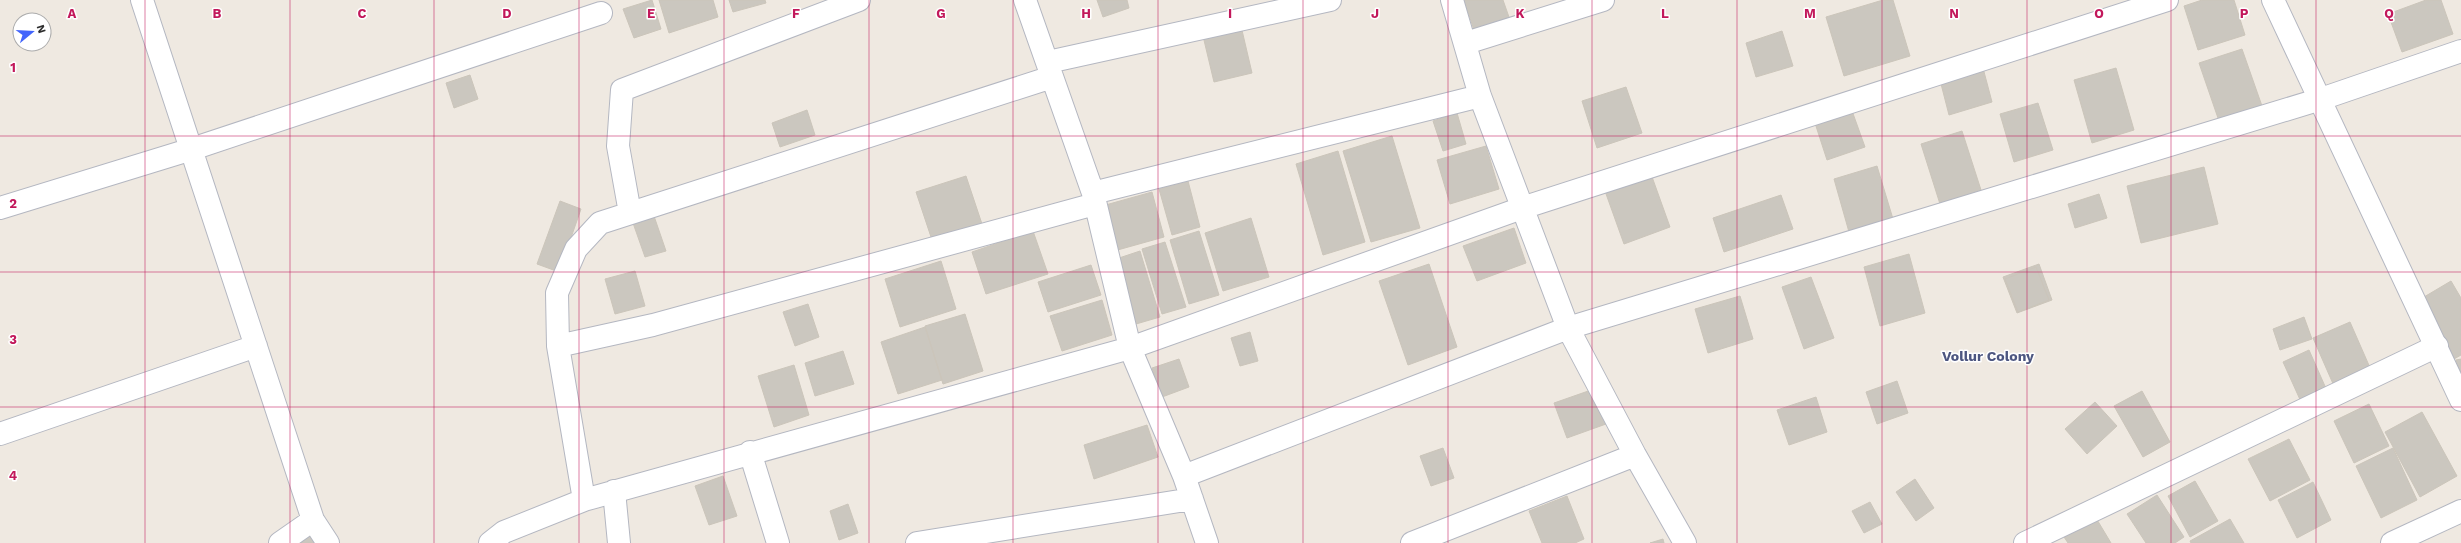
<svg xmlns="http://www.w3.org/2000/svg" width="2461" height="543" viewBox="0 0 2461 543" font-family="'Work Sans',sans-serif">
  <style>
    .building { fill: #cbc7bf; stroke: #cbc5ba }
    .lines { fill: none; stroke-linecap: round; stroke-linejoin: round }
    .street-casing { stroke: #b4b7c1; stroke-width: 24 }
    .secondary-casing { stroke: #b4b7c1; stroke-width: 24 }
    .street { stroke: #fff; stroke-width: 22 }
    .secondary { stroke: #fff; stroke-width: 22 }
    .grid { fill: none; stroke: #c2185b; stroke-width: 1; stroke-opacity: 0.55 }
    .labels { text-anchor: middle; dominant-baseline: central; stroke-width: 3; stroke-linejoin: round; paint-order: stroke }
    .quarter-label { font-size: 14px; font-weight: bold; fill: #4d5680; stroke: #fff }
    .grid-label { font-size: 13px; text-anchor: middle; font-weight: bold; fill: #c2185b; stroke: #fff; stroke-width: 3; stroke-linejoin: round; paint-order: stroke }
  </style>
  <rect width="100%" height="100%" fill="#efe9e1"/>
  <path class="building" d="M652 0 661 29 634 38 623 9Z
    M659 0H713L718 17 669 33Z
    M729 0H765L766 3 733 12Z
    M1097 0H1127L1129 8 1103 17Z
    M1464 0H1503L1510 20 1475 33Z
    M1883 0H1893L1910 56 1844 76 1826 17Z
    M2202 0H2234L2245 35 2198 50 2184 6Z
    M2426 0H2441L2453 34 2402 52 2388 14Z
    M1241 26 1252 73 1214 82 1203 36Z
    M1782 31 1793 66 1756 77 1746 43Z
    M2242 49 2262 106 2219 121 2199 63Z
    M1983 68 1992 102 1949 115 1940 80Z
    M2116 68 2134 130 2092 143 2074 80Z
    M470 75 478 99 454 108 446 83Z
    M1626 87 1642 133 1597 148 1582 101Z
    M2038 103 2053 150 2014 162 2000 114Z
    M1851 108 1865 147 1827 160 1814 120Z
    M807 110 815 135 780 147 772 123Z
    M1457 113 1466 144 1443 151 1433 121Z
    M1962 131 1981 190 1940 204 1921 144Z
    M1392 136 1420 228 1371 242 1343 151Z
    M1486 146 1499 189 1450 204 1437 160Z
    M1338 151 1365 242 1323 255 1296 164Z
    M1877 166 1893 219 1849 232 1834 179Z
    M2204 167 2218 224 2141 243 2127 186Z
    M1651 174 1670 227 1624 244 1605 191Z
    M966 176 983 227 933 243 916 192Z
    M1188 181 1200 227 1172 235 1159 189Z
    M1152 192 1164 237 1114 251 1102 206Z
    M2099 194 2107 218 2075 228 2068 204Z
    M1781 195 1793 229 1724 252 1713 218Z
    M560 201 581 209 559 272 537 264Z
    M654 216 666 251 645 257 633 223Z
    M1251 218 1269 277 1223 291 1205 233Z
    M1514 228 1526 263 1477 281 1463 246Z
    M1033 231 1048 274 986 294 972 252Z
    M1199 231 1219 295 1189 304 1170 240Z
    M1165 242 1186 307 1162 314 1142 249Z
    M1140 251 1160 317 1136 324 1116 259Z
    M1909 254 1925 313 1880 326 1864 267Z
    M941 261 956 309 900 327 885 279Z
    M1429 264 1457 347 1408 365 1379 281Z
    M2039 264 2052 300 2017 313 2003 277Z
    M1091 265 1101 295 1048 312 1038 282Z
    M2036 267 2049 300 2018 312 2005 279Z
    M635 271 645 306 615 314 605 279Z
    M1811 277 1834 338 1804 349 1782 287Z
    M2451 281 2461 298V355L2454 359 2419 300Z
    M1740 296 1753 339 1708 353 1695 309Z
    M1102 300 1112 335 1062 351 1050 316Z
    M808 304 819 337 795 346 783 312Z
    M965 314 983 371 943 384 925 326Z
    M2304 317 2312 339 2280 350 2273 329Z
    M2350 322 2371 370 2334 386 2313 338Z
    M925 327 942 380 898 394 881 342Z
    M1250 332 1258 361 1240 366 1231 338Z
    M2309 350 2328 393 2302 404 2283 362Z
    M843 351 854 384 815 396 805 363Z
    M1179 359 1189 387 1162 397 1152 368Z
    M2461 359V377L2456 360Z
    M794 365 809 415 774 427 758 376Z
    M1897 381 1908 413 1877 424 1866 392Z
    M1594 389 1606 424 1567 438 1554 403Z
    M2142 391 2170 442 2143 457 2114 406Z
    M1816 397 1827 432 1789 445 1777 410Z
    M2095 402 2117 426 2087 454 2065 429Z
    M2369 404 2389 446 2354 463 2334 421Z
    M2422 412 2457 476 2420 497 2385 432Z
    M1147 425 1158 457 1094 479 1084 445Z
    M2289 439 2310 480 2270 501 2248 459Z
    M1443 448 1454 478 1431 486 1420 456Z
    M2393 448 2417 500 2381 518 2356 466Z
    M723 476 737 516 709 525 695 486Z
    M1915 479 1934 508 1916 521 1896 492Z
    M2195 481 2218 521 2190 537 2168 496Z
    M2313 482 2331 520 2297 538 2278 500Z
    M2157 495 2184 537 2175 543H2146L2127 514Z
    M1567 496 1584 539 1575 543H1542L1529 511Z
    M1870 502 1882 524 1864 533 1852 511Z
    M848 504 858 533 839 540 830 511Z
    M2096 518 2111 543H2068L2064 537Z
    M2230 519 2244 543H2191L2190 541Z
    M307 532 317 543H295Z
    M1663 539 1664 543H1650Z"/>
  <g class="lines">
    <defs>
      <path id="street" d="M142 0 313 520 328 543
        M1025 0 1093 193 1130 348 1184 476 1207 543
        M1466 43 1603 0
        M1048 62 1330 0
        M1093 193 1480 96
        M0 208 192 149 601 13
        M630 213 618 146 622 90 859 0
        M558 346 653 325 1095 204
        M0 434 256 346
        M750 452 778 543
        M1184 476 1568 328 1480 96 1452 0
        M614 491 619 543
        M584 500 558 346 557 293 576 249 600 223 1052 77
        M280 543 313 520
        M490 543 504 532 584 500 1130 348 1522 208 2167 0
        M917 543 1192 499
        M1412 543 1635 455
        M1685 543 1635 455 1568 328 2321 99 2461 51
        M2025 543 2437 346"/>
      <path id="secondary" d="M2273 0 2461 400
        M2392 543 2461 511"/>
    </defs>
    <use href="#street" class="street-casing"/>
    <use href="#secondary" class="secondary-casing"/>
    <use href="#street" class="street"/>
    <use href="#secondary" class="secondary"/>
  </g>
  <path class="grid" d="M145 0V543M290 0V543M434 0V543M579 0V543M724 0V543M869 0V543M1013 0V543M1158 0V543M1303 0V543M1448 0V543M1592 0V543M1737 0V543M1882 0V543M2027 0V543M2171 0V543M2316 0V543M0 136H2461M0 272H2461M0 407H2461"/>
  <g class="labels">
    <g class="quarter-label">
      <text x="1988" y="356">Vollur Colony</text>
    </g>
  </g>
  <g class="grid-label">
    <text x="72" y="18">A</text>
    <text x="217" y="18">B</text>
    <text x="362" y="18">C</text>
    <text x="507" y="18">D</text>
    <text x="651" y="18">E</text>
    <text x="796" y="18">F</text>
    <text x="941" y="18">G</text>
    <text x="1086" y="18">H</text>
    <text x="1230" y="18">I</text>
    <text x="1375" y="18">J</text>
    <text x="1520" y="18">K</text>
    <text x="1665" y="18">L</text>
    <text x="1810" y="18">M</text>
    <text x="1954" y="18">N</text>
    <text x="2099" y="18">O</text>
    <text x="2244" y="18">P</text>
    <text x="2389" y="18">Q</text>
    <text x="13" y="72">1</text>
    <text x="13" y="208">2</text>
    <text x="13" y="344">3</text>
    <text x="13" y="480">4</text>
  </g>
  <g transform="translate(32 32) rotate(72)"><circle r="19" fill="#ffffff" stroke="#ababab"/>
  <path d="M0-3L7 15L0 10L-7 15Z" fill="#4264fb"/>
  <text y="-6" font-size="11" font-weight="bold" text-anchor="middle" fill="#2e2e2e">N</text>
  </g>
</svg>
